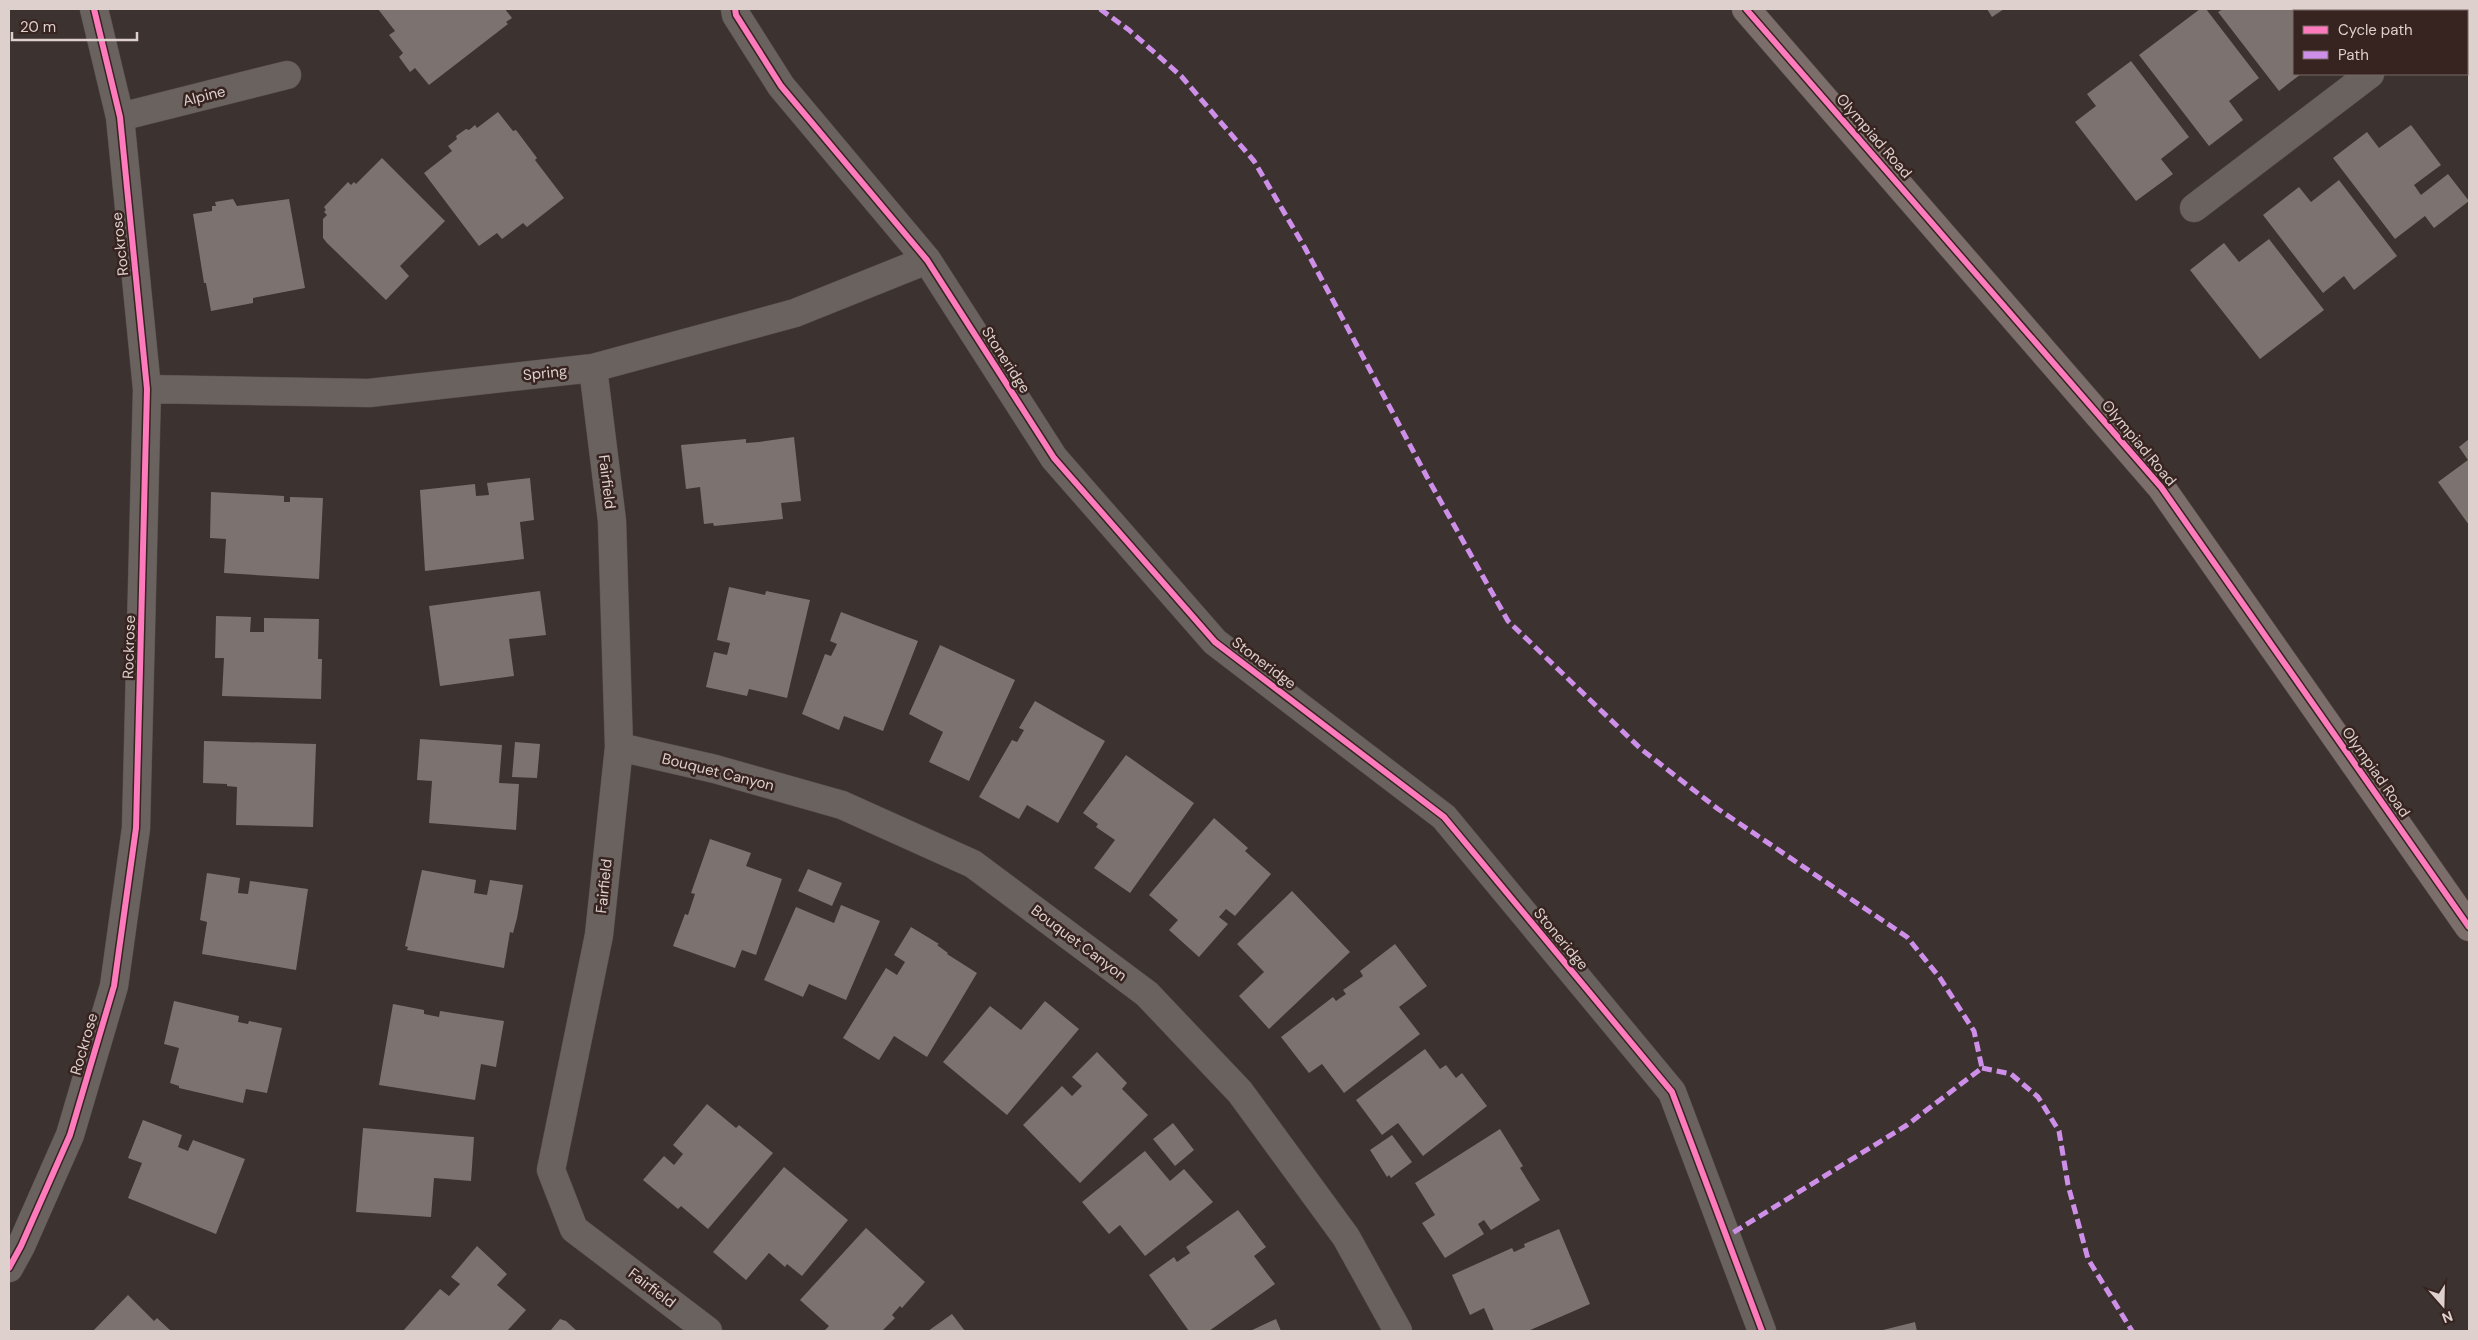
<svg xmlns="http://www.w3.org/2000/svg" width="2478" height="1340" viewBox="0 0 2478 1340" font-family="'DM Sans',sans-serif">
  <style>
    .building { fill: #7c7370 }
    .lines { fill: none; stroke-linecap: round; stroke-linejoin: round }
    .minor-casing { stroke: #574e4c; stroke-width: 29 }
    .major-casing { stroke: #574e4c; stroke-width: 29 }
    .minor { stroke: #69625f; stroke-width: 28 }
    .major { stroke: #7c6e6a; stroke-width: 28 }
    .quiet { stroke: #ce8fe9; stroke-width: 5; stroke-dasharray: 10 5; stroke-linecap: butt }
    .cycleway-casing { stroke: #372420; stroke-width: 9 }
    .cycleway { stroke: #fd7abc; stroke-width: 6 }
    .labels { text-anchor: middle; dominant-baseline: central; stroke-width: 5; stroke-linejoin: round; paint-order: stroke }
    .street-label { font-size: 15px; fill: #ddd0cd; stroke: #372420 }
  </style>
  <rect width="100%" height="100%" fill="#3c322f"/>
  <path class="building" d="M378 9H505L512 18 506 22 508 24 429 85 415 68 410 72 399 57 403 53 389 35 395 31Z
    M1987 9H2004L1992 17Z
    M2200 9H2206L2259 78 2229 101 2243 120 2209 146 2139 55Z
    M2223 9H2319L2321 11H2294V74H2301L2279 91 2218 12Z
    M2131 61 2189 137 2161 159 2173 174 2136 201 2075 122 2096 106 2087 94Z
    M498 112 513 131 516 130 537 158 535 160 564 198 527 227 523 223 502 239 497 233 479 246 424 173 452 151 448 146 457 139 456 136 466 129 469 130 475 125 477 128Z
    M2411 125 2441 165 2414 185 2421 195 2448 174 2469 201 2434 228 2425 216 2395 239 2333 158 2367 132 2379 148Z
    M382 158 445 221 400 266 409 276 386 300 327 243 323 238V219L327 215 324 212 326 210 324 207 348 182 351 185 354 182 356 184Z
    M2339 180 2397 256 2354 290 2344 276 2323 293 2263 215 2299 187 2311 202Z
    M233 199 237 206 289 199 305 288 253 298V303L211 311 206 283H204L193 214 212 211V206H216L215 202Z
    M2269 239 2324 310 2260 359 2190 270 2224 243 2239 262Z
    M794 437 801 501 781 503 783 519 714 526 713 523 704 524 700 487 686 489 681 445 746 439V443L759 442Z
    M2469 439V525L2438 482 2468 460 2459 447Z
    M530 478 534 520 520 522 524 559 425 571 420 490 475 484 476 496 489 495 487 483Z
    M211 492 284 496V502H290V497L323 498 319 579 224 573 226 539 210 538Z
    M729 587 765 595 766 591 810 600 787 698 749 689 747 696 706 687 714 652 727 655 730 643 717 640Z
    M540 591 546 635 509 639 514 676 440 686 429 606Z
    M841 612 918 641 883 731 844 716 839 730 802 714 825 654 831 656 837 644 830 641Z
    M216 616 251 617 250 632H264V618L319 619 318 659H322L321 699 222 696 224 658H215Z
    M940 645 1015 680 969 781 929 762 943 732 909 714Z
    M1035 701 1105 741 1058 823 1027 805 1019 819 979 797 1012 740 1017 742 1024 730 1019 728Z
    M420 739 502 745 499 783 519 784 516 830 429 823 432 781 417 780Z
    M204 741 316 744 313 827 236 825 237 787 227 786V784L203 783Z
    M515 742 540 744 537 778 512 777Z
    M1126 755 1194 803 1130 893 1094 868 1115 840 1096 827 1098 824 1083 813Z
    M1214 818 1248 848 1245 851 1271 874 1235 916 1226 909 1219 917 1228 924 1199 957 1169 930 1178 920 1149 895Z
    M710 839 751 853 746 866 782 879 756 955 742 950 735 968 673 946 685 914 688 915 695 894 691 893Z
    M808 869 842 883 832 906 798 891Z
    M422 870 476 880 474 893 487 895 490 880 523 885 517 918 513 933 510 932 504 968 407 950 408 947 405 946Z
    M207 873 240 878 238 893 248 894 250 881 308 889 296 970 202 954 207 922 200 920Z
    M1292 891 1350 952 1269 1029 1239 996 1264 972 1237 944Z
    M841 905 880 921 846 1000 809 984 803 997 764 980 796 907 834 923Z
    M911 927 939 944 937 945 948 953 947 954 977 973 927 1057 894 1036 879 1060 843 1038 886 968 897 975 905 962 894 955Z
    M1395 944 1427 986 1399 1007 1420 1034 1344 1093 1322 1064 1309 1073 1281 1037 1333 997 1336 1001 1346 994 1343 990 1363 976 1360 971Z
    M174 1001 239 1016 238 1022 248 1024 249 1021 282 1028 267 1093 246 1089 243 1103 179 1088V1086L170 1083 179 1048 164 1044Z
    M1045 1001 1079 1029 1007 1115 943 1062 990 1006 1021 1030Z
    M393 1004 424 1010V1014L439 1017 440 1011 504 1021 496 1067 481 1064 475 1100 379 1085Z
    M1425 1049 1440 1069 1446 1065 1456 1078 1462 1073 1487 1106 1423 1156 1398 1123 1382 1135 1356 1100Z
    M1097 1052 1127 1083 1122 1089 1148 1115 1080 1183 1023 1125 1062 1086 1072 1096 1082 1086 1072 1077Z
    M707 1104 736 1128 739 1125 773 1153 708 1229 681 1206 678 1209 643 1180 664 1156 674 1165 683 1154 673 1145Z
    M143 1120 182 1135 178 1147 188 1151 193 1140 245 1159 216 1234 128 1198 142 1163 128 1158Z
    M1173 1123 1194 1150 1175 1166 1153 1139Z
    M363 1128 474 1137 471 1181 434 1178 431 1217 356 1212Z
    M1500 1129 1523 1166 1520 1168 1540 1200 1491 1230 1484 1220 1478 1224 1484 1234 1445 1258 1422 1223 1435 1215 1415 1183Z
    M1392 1135 1412 1162 1391 1178 1389 1175 1387 1177 1370 1150Z
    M1145 1151 1170 1181 1184 1169 1213 1202 1145 1256 1120 1225 1109 1234 1082 1202Z
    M784 1167 848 1220 802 1276 787 1264 785 1267 769 1253 746 1280 713 1252Z
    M1238 1210 1266 1247 1254 1256 1275 1284 1209 1331H1189L1149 1275 1174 1257 1177 1262 1190 1253 1186 1247Z
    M866 1228 925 1282 902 1308 900 1306 892 1315 895 1318 882 1331H824L829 1326 800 1300Z
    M1559 1229 1590 1304 1528 1331H1494L1484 1308 1470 1315 1452 1275 1512 1248 1514 1252 1525 1247 1524 1244Z
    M477 1246 507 1274 497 1285 526 1310 508 1330 510 1331H403L440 1289 449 1296 460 1284 451 1277Z
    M128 1295 154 1321 157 1318 171 1331H93Z
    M952 1314 965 1331H928Z
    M560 1319 566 1321 577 1331H550Z
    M1276 1319 1281 1331H1250Z
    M1915 1322 1917 1331H1879Z"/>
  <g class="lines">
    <defs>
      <path id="minor" d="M735 9 736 15 781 86 927 260 1054 458 1215 642 1444 817 1672 1092 1762 1331
        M2451 11 2455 9
        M120 117 287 75
        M2194 208 2370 74
        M593 368 612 521 619 747 599 935 551 1170 574 1229 708 1331
        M147 389 369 393 593 368 795 313 927 260
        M619 747 715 769 842 805 973 864 1056 926 1147 994 1240 1092 1346 1237 1398 1331
        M9 1268 21 1246 70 1135 114 986 136 828 147 389 120 117 94 9"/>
      <path id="major" d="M1746 9 2161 487 2469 927"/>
    </defs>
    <use href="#minor" class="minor-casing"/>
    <use href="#major" class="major-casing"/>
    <use href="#minor" class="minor"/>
    <use href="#major" class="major"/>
    <path class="quiet" d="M1100 9 1129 30 1181 76 1254 161 1305 248 1427 477 1508 621 1641 749 1718 809 1907 937 1940 978 1974 1031 1982 1068 1907 1125 1726 1237
      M1982 1068 2011 1074 2038 1097 2059 1131 2068 1185 2088 1259 2132 1331"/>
    <defs>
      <path id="cycleway" d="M735 9 736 15 781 86 927 260 1054 458 1215 642 1444 817 1672 1092 1762 1331
        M1746 9 2161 487 2469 927
        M9 1268 21 1246 70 1135 114 986 136 828 147 389 120 117 94 9"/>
    </defs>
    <use href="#cycleway" class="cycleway-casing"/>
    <use href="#cycleway" class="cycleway"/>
  </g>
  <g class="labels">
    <g class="street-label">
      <text transform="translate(204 96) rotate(-14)">Alpine</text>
      <text transform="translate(1874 136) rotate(49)">Olympiad Road</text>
      <text transform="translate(120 244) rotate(-96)">Rockrose</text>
      <text transform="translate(1006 360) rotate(57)">Stoneridge</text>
      <text transform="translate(545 373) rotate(-6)">Spring</text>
      <text transform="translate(2139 443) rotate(50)">Olympiad Road</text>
      <text transform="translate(607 482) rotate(83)">Fairfield</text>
      <text transform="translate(129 647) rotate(-88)">Rockrose</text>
      <text transform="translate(1264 663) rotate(37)">Stoneridge</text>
      <text transform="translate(718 772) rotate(14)">Bouquet Canyon</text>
      <text transform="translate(2376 772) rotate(55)">Olympiad Road</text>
      <text transform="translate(604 886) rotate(-84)">Fairfield</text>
      <text transform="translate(1561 939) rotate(50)">Stoneridge</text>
      <text transform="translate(1079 943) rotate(37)">Bouquet Canyon</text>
      <text transform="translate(84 1044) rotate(-74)">Rockrose</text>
      <text transform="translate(652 1288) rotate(37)">Fairfield</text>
    </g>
  </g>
  <rect width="2478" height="1340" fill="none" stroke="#ddd0cd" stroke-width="20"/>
  <rect x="2293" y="10" width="175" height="65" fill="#372420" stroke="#796965"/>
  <rect x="2303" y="26" width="25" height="8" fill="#fd7abc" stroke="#796965"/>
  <text x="2338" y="35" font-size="15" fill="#ddd0cd">Cycle path</text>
  <rect x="2303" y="51" width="25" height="8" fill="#ce8fe9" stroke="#796965"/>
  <text x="2338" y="60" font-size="15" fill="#ddd0cd">Path</text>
  <g transform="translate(2443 1305) rotate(160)" stroke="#372420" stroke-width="4" paint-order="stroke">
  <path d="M0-4L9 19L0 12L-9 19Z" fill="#ddd0cd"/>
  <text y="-8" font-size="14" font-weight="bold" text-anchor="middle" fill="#ddd0cd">N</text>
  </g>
  <path d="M12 32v8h125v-8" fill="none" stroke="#ddd0cd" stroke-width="2.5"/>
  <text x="20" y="32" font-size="15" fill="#ddd0cd" stroke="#372420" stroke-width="4" paint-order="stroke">20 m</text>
</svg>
